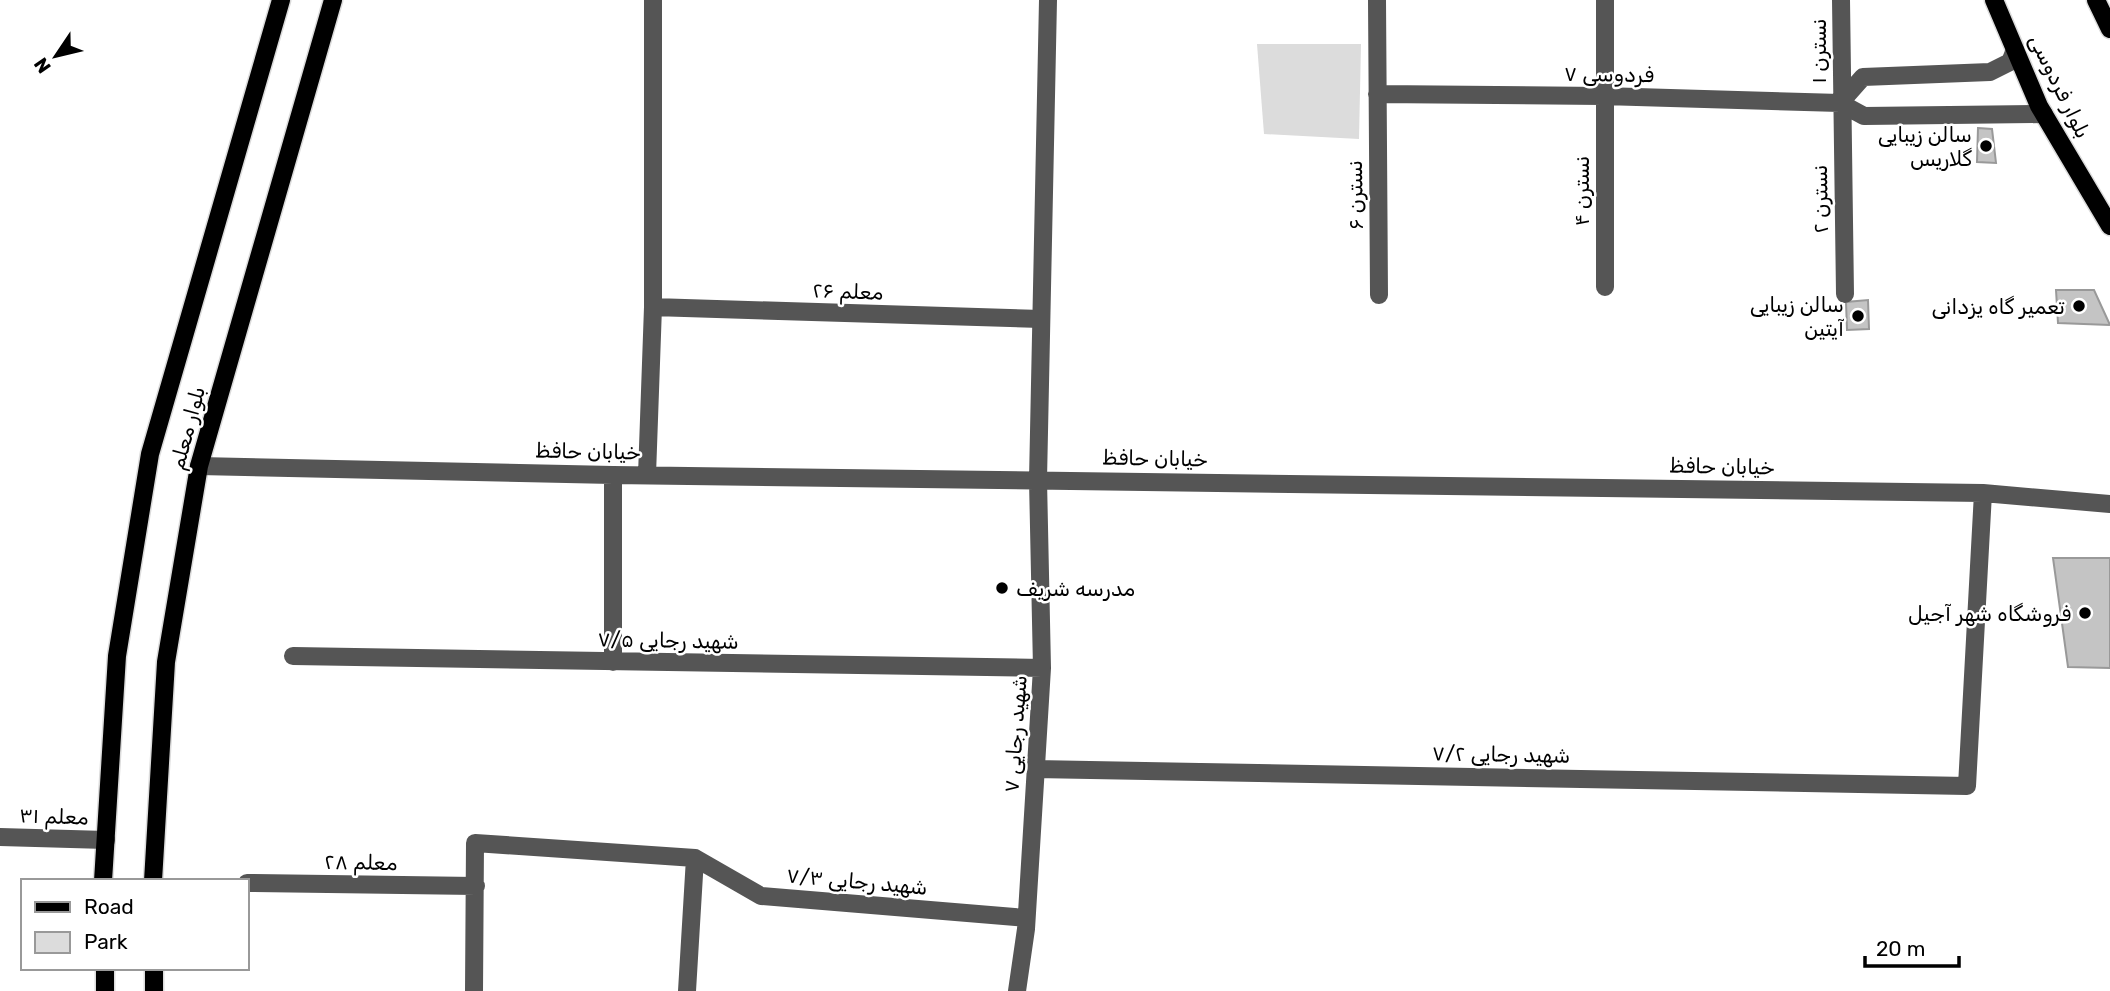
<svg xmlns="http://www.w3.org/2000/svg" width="2110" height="991" viewBox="0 0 2110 991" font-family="Rubik,Cairo,sans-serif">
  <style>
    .green { fill: #dcdcdc }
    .building { fill: #c4c4c4; stroke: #999; stroke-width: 2 }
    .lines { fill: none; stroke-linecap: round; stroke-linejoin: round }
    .major-casing { stroke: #dbdbdb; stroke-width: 21 }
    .minor { stroke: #555; stroke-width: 18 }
    .major { stroke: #000; stroke-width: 18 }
    .poi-dot { fill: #000; stroke: #fff; stroke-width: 2.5 }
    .labels { text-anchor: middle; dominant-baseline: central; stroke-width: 5; stroke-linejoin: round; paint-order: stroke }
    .street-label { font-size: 21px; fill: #000; stroke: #fff }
    .poi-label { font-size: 21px; fill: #000; stroke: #fff; text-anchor: end }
  </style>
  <rect width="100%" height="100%" fill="#fff"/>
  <path class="green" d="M1257 44H1361L1359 139 1264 134Z"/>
  <path class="building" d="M1978 128 1992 129 1996 163 1977 162Z
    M2056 290H2094L2110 325 2058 323Z
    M1868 300 1869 329 1847 330 1846 302Z
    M2053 558H2110V668L2068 667Z"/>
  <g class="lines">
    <defs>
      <path id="major" d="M1994 0 2039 106 2110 226
        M2096 0 2110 29
        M103 881 117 656 150 454 281 0
        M153 881 166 662 199 466 333 0
        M105 968V991
        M154 968V991"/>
    </defs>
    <use href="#major" class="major-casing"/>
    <path class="minor" d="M1377 0 1379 295
      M1605 0V287
      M1841 0 1845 294
      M1377 94 1603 96 1840 103 1864 116 2044 114
      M1840 103 1863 77 1990 72 2010 62 2015 50
      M653 307V0
      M199 466 613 475 1983 493 2110 504
      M613 475V662
      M647 475 653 307 1041 319
      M293 656 1042 668
      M1035 769 1967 786 1983 493
      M0 837 106 840
      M247 883 476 886
      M474 991 475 843 695 858 761 896 1026 918
      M687 991 695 858
      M1017 991 1026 929 1042 668 1038 480 1048 0"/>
    <use href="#major" class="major"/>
  </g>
  <g class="poi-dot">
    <circle cx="1986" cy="146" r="7"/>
    <circle cx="2079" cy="306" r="7"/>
    <circle cx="1858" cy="316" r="7"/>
    <circle cx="1002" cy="588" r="7"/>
    <circle cx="2085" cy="613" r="7"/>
  </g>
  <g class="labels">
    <g class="street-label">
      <text transform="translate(1818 51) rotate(-90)">نسترن ۱</text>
      <text transform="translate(1609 74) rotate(1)">فردوسی ۷</text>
      <text transform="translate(2060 86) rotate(64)">بلوار فردوسی</text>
      <text transform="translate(1581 191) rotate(-90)">نسترن ۴</text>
      <text transform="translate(1355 195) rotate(-91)">نسترن ۶</text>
      <text transform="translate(1820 199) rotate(-91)">نسترن ۲</text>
      <text transform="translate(848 291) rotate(2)">معلم ۲۶</text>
      <text transform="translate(187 428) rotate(-75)">بلوار معلم</text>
      <text transform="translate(588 451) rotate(1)">خیابان حافظ</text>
      <text transform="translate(1155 458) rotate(1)">خیابان حافظ</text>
      <text transform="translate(1722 466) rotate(1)">خیابان حافظ</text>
      <text transform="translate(668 640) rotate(1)">شهید رجایی ۷/۵</text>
      <text transform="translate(1015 734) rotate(-86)">شهید رجایی ۷</text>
      <text transform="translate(1501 754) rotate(1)">شهید رجایی ۷/۲</text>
      <text transform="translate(54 816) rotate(2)">معلم ۳۱</text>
      <text transform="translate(361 862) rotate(1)">معلم ۲۸</text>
      <text transform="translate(857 881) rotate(5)">شهید رجایی ۷/۳</text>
    </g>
    <g class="poi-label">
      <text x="1972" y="134">سالن زیبایی<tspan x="1972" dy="24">گلاریس</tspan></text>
      <text x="1844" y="304">سالن زیبایی<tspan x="1844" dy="24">آیتین</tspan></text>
      <text x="2065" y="306">تعمیر گاه یزدانی</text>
      <text x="1016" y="588" text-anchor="start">مدرسه شریف</text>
      <text x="2071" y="613">فروشگاه شهر آجیل</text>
    </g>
  </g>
  <rect x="21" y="879" width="228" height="91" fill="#ffffff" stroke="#999999" stroke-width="2"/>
  <rect x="35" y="902" width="35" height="10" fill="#000000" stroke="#999999" stroke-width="2"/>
  <text x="84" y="914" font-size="21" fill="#000000">Road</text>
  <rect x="35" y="932" width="35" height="21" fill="#dcdcdc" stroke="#999999" stroke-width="2"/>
  <text x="84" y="949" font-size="21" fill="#000000">Park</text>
  <g transform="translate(56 56) rotate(235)" stroke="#ffffff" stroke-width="5" paint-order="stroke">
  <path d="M0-5L12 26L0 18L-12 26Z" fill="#000000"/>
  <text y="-10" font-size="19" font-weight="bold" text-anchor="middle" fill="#000000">N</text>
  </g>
  <path d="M1865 956v10h94v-10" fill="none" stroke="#000000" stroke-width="3.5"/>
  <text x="1876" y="956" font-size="21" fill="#000000" stroke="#ffffff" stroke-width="5" paint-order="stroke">20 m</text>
</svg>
